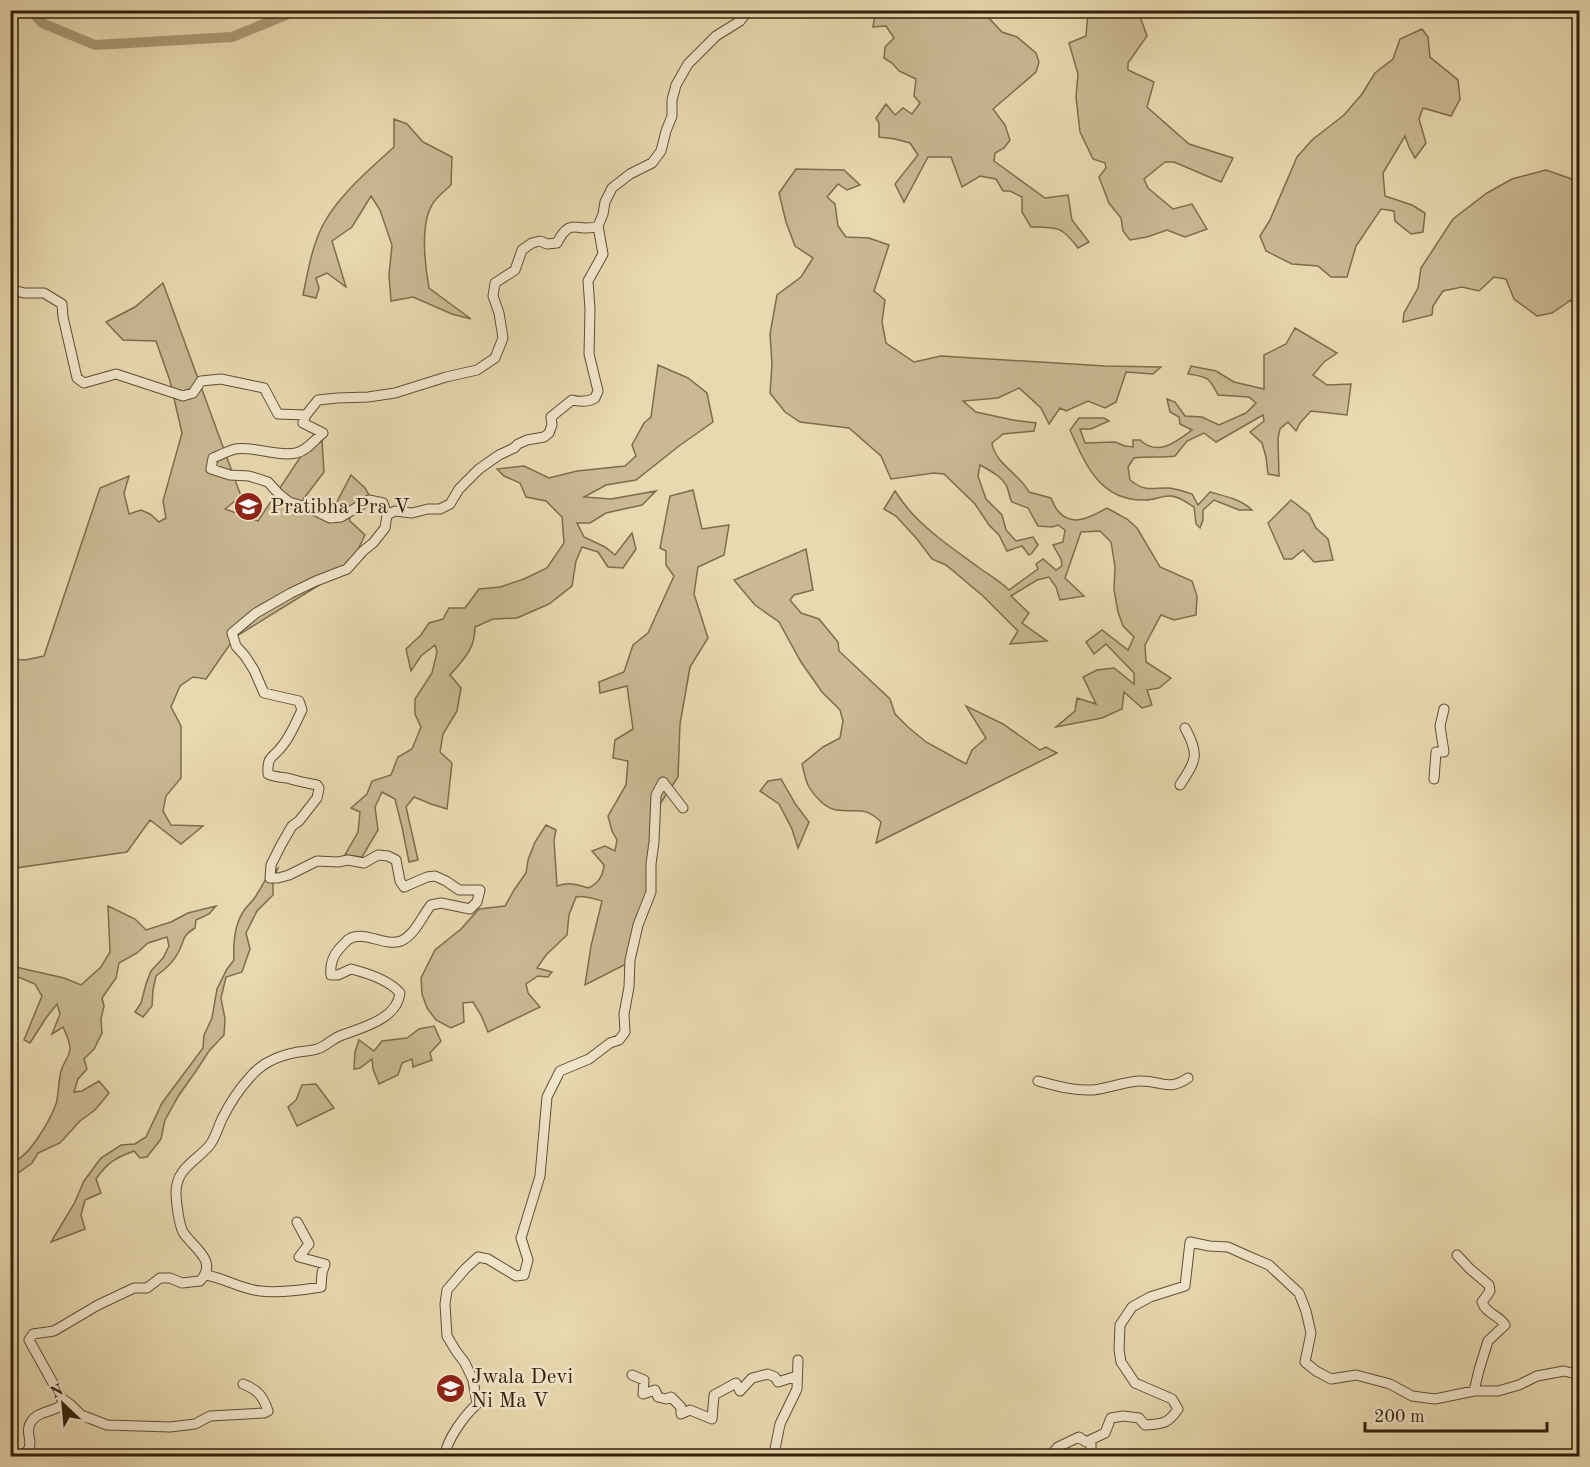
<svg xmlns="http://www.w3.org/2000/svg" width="1590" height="1467" viewBox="0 0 1590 1467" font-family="'Old Standard TT',serif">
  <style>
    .green { fill: #cab994; stroke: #7e6c4f; stroke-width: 1.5 }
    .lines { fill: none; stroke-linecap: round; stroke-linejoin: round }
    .river { stroke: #ab9a78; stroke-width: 10 }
    .minor-casing { stroke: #604e34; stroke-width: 11 }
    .minor { stroke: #f1e6cc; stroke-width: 9 }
    .labels { text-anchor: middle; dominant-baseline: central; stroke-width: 5; stroke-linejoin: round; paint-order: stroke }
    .poi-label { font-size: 21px; fill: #321f0a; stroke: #f1e6cc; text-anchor: start }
  </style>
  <rect width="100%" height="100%" fill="#e9d9b0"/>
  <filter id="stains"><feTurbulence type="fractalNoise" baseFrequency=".00333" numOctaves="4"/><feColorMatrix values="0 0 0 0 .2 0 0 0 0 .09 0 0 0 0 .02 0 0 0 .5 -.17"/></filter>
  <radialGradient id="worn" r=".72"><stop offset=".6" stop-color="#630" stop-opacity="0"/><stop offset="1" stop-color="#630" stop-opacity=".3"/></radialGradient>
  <path class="green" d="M877 11H984L986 15 1002 32 1017 37 1036 53 1039 62 1036 72 993 109 1005 125 1010 140 1004 148 995 153 994 161 1045 198 1068 195 1072 220 1089 242 1078 248C1062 226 1057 227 1031 227L1022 212V197L1010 191H1003L996 179 980 176 962 187 951 157H928L904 202 895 184 918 155 910 143 895 139 879 137V123L876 118 886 104 895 115 903 108 912 114 920 103 914 96 916 79 899 71 892 63 884 58 885 47 894 38 886 26 873 27 875 13Z
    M1088 11H1138L1147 36 1128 63V70L1154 82 1147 107 1189 144 1233 158 1221 182 1174 162H1165L1144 179 1148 188 1173 209 1192 204 1207 229 1185 237 1167 230 1147 237 1130 240 1123 231 1121 218 1109 203 1099 177 1106 168 1105 163 1093 159 1080 132 1076 97 1078 74 1069 43 1086 36Z
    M1422 29 1428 37 1430 57 1458 80 1460 99 1451 116 1423 108 1419 119 1426 143 1415 158 1409 147 1405 136 1383 173 1385 196 1412 205 1425 213 1423 232 1411 234 1395 221 1394 211 1381 209 1356 246 1347 277H1331L1318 266 1292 264 1266 251 1260 236 1270 220 1297 157 1312 140 1344 115 1362 94 1375 73 1393 59 1400 39Z
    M394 119 407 124 423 142 452 157 451 185C445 191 436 197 432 205 420 225 425 266 429 288L471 319 452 314 413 297 391 301 389 275 392 245 380 210 371 196 352 227 332 241 346 287 327 273 316 278 319 288 316 298 303 295C308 271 312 245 324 223 340 194 370 169 394 147Z
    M796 169 844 170 860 185 847 190 838 184 827 197 835 204 838 226 846 237 869 238 889 245 874 291 885 300 882 322 886 343 914 362 941 356 1105 366 1161 367 1153 374 1126 372 1116 402 1105 408 1088 401 1066 411 1060 408 1049 424 1041 408 1019 388 998 398 963 401 976 412 1013 420 1036 423 1034 431 1003 434 992 443C995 464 1020 474 1029 492L1051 498C1053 502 1055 508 1058 511 1072 528 1091 517 1107 508L1127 519 1137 528 1160 567 1192 581 1197 596 1196 615 1174 620 1161 615 1145 645 1146 662 1171 678 1159 688 1147 690 1152 705 1142 708 1124 692 1122 709 1102 718 1056 727 1075 711 1077 698 1096 704 1083 677 1097 670 1114 668 1134 684V673L1106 644 1094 654 1086 642 1102 630 1128 650 1134 637 1123 626 1118 612 1114 590 1115 567 1111 542 1100 531 1081 532 1065 578 1084 596 1060 600 1056 587 1049 577 1037 580 1011 596 1029 613 1022 623 1047 641 1010 644 1018 631 983 596 946 565 932 559 917 539 896 516 884 509 895 491C899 497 904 504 909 510 928 532 955 550 978 567 989 575 1000 581 1009 590L1038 569 1036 564 1043 559 1056 570 1062 566 1061 559 1053 545 1063 542 1065 530 1058 525 1052 527 1038 526 1028 508 1012 502C1009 497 1009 492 1007 487 1003 477 989 470 980 465L978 476 986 499 1002 515 1006 530 1016 541 1033 537 1038 545 1032 553 1029 555 1022 546 1007 551 999 535 989 525 975 504 944 474 934 473 891 479 881 456 849 428 800 422 785 412 770 393 772 364 770 334 777 295 801 277 813 258 795 246 786 222 779 193Z
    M1546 170 1569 178 1579 183V313L1571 300 1552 313 1537 316 1514 299 1506 279 1494 277 1479 291 1462 287 1443 291 1433 306 1432 315 1403 322 1404 313 1418 288 1421 268 1453 219 1487 193 1512 179Z
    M163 283 241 496 225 509 258 521 307 447 322 440 324 472 302 501 331 513 351 475 365 488 373 502 348 510 350 521 365 535 350 566 235 637 206 679 193 677 180 686 171 707 181 726V778L166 796 163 811 171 825 203 826 181 844 150 820 127 852 16 868 11 909V659L25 660 44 656 100 488 129 476 124 493 129 514 141 510 150 514 159 522 166 518 163 501 182 433 170 381 156 341 123 340 106 322 135 307Z
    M1295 328 1337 353 1324 362 1313 375 1327 385 1351 384 1347 415 1311 411 1300 423 1296 431 1288 422 1280 429 1278 438 1279 476 1268 474 1266 457 1262 443 1250 432 1264 421 1263 415 1216 442 1204 433 1187 441 1175 456C1162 458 1148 456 1134 458L1128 467 1130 480C1145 492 1151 488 1168 488 1176 488 1184 492 1192 494L1198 505 1210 492C1224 496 1241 499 1252 510H1239L1214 500 1203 510V520L1200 528 1196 524 1194 507C1187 503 1178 495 1169 496 1161 496 1154 500 1146 500 1101 502 1086 466 1070 430L1079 418H1104L1109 421 1091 429H1080L1085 443 1115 442 1125 446 1133 447V440H1140C1158 457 1176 442 1192 430L1180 424 1179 417 1170 412 1167 399 1175 402 1185 416 1202 417 1219 425 1246 413 1256 403 1249 397 1218 395C1209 377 1208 377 1188 374L1191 366 1216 371 1234 382 1264 389V355L1286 344Z
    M658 365 688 378 707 393 713 422 679 446 636 480 606 485 584 497 611 499 656 491 642 505 606 513 590 523H577L584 537 605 547 615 555 632 533 636 549 623 568 608 567 598 552 582 547 576 561 572 586 549 604 517 618 493 619 475 627C475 649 464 659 450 675L461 688 457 711 443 734 440 752 452 763 447 809 431 804 414 797 406 807 418 860 409 862 402 827 395 799 382 792 375 807 378 830 362 857 345 855 358 832 360 812 351 808 367 794 372 781 391 775 398 757 412 749 421 727 415 714V699L432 673 437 652 435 645 421 656 411 671 406 649 421 635 429 623 443 619 449 608H465L479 589 500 587 524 579 547 568 564 543 562 517 546 501 526 497 520 483 504 476 497 469 524 466 549 478 577 471 625 466 636 456 632 445 644 423 651 417Z
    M693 490 702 529 729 525 724 555 698 567 694 594 708 638 690 667 680 724 678 777 652 816 648 892 626 964 585 985 591 946 602 901C595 899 584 895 576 897L569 915 567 935 546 955 537 968 552 972 548 977 538 976 526 984 528 993 540 1007 488 1032 481 1015 473 1002 463 1003 464 1022 451 1028 436 1020 427 1008 422 994 421 978 435 950 461 929 479 909 505 906 514 890 526 873 528 860 535 842 546 825 556 830 554 840 557 886C569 882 576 884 588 888 598 884 603 876 604 865L592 851 605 846 615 851 617 840 612 831 608 816 626 785 628 761 613 758 615 740 633 729 627 686 600 693 599 682 624 672 633 645 648 633 674 576 666 565V551L660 548 670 496Z
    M1291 500 1309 514 1316 528 1328 539 1333 560 1314 562 1303 550 1292 559H1284L1268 523Z
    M806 549 813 590 794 595 790 600 801 613 819 619 838 642 839 651 890 699 895 714 908 727 926 742 966 764 972 750 986 738 966 706 1003 724 1040 750 1046 747 1057 753 876 843 881 822C864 805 857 813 837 810 826 809 814 796 809 787 805 780 804 771 802 764L823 747 840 738 843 721 840 710 822 692 801 662 779 622 755 605 734 580Z
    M781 779 796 805 809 822 798 848 792 829 779 804 760 791 768 781Z
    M278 868 273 880V895L257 911 246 933 250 949 242 972 226 977 221 998 225 1019 224 1035 209 1051 196 1071 179 1095 165 1120 161 1139 147 1157 140 1158 134 1151C115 1158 107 1163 96 1179L101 1193 85 1200 81 1215 85 1229 51 1242 74 1204 84 1181 101 1158 121 1145 135 1144 146 1137 162 1103 203 1048 204 1035 212 1018 217 989 227 969 234 960C233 943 234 924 245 909 249 904 254 900 257 894 266 881 263 878 278 868Z
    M108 906 135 919 146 930 171 922 188 913 216 906 209 914 196 920 195 928C182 936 185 939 179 951 174 962 166 969 156 976L153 990 152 1006 143 1017 135 1012 141 1003 146 984 151 971 163 958 169 946 167 937 148 943 137 953 119 963 116 978 102 998 104 1006 101 1019 102 1033 94 1049 84 1059 87 1069 78 1079 74 1092 82 1091 99 1081 109 1093 95 1110 80 1121 60 1143 38 1153 32 1163 11 1178V1162C28 1160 50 1120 56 1104 59 1094 58 1082 61 1071 63 1063 69 1058 70 1049 70 1041 66 1034 63 1027L52 1034 60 1014 57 1004 46 1018 30 1043 24 1040 42 996 35 984 11 974V971L16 967 64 978 81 985 101 967 110 952Z
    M434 1026 441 1041 430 1053 432 1060 413 1067 412 1059 402 1063 398 1075 379 1084 373 1069 372 1059 360 1068 354 1069 355 1052 359 1040 374 1051 382 1041 407 1038 419 1029Z
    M316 1084 334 1108 297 1126 288 1107 296 1100 302 1085Z"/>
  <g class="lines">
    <path class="river" d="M31 10 42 23 95 45 232 37 298 10"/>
    <defs>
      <path id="minor" d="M10 289 24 293H44L62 304 63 317 77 378 84 383 116 374 183 396 193 393 201 381 221 379 264 388 278 414 306 415 318 400 337 398 368 397 395 393 446 377 477 370 495 358 503 338 499 313 493 296 495 283 515 270 522 250 532 243 540 241 547 244 557 243C571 215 578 234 598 226L603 214 605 202 612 188 630 174 652 163 661 151 666 131 672 116V100L676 85 688 64 716 36 740 21 748 10
        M306 415 303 423 323 433C315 439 307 451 296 453 276 457 255 446 235 449 228 451 220 455 213 458L211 469 230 475 249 476 268 482 279 494 289 502 312 509 330 518 341 517 369 500 383 503 387 515 395 511 412 513 428 509H440L450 504 459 489 479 469 499 455 514 448 518 444 527 440 544 437 549 433 552 425 551 417 572 400C580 402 588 402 595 398L598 391 589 354 590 309 588 281 603 254 598 226
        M1434 779 1436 752H1444L1440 726 1444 709
        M1180 785C1196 760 1200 755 1185 728
        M1038 1081C1057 1086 1074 1091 1093 1090 1109 1088 1124 1082 1139 1081 1161 1080 1167 1092 1188 1078
        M1457 1255 1470 1269 1489 1285 1490 1291 1482 1302C1486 1314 1499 1315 1505 1325L1488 1341 1479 1370 1474 1391
        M206 1275C224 1278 241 1289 260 1291 279 1293 303 1290 321 1287L322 1273 325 1264 299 1257 309 1244 297 1222
        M632 1375 644 1380 643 1394 655 1390 658 1397 666 1399 671 1397 681 1407V1414L690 1410 712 1419 714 1395 736 1383 740 1391 752 1378 768 1374 775 1377 778 1382 797 1376
        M64 1400 71 1405 81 1415 107 1425 170 1427 195 1424 210 1416 264 1413 268 1411C263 1396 258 1390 243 1384
        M1091 1440V1453
        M21 1456C23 1454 26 1453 28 1450 34 1442 24 1432 31 1422 38 1410 55 1413 64 1403L29 1340 33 1334 54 1331 98 1305 134 1288H147L160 1278H170L182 1283 200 1281C219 1261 193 1248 183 1232 179 1225 176 1201 176 1192 176 1169 196 1161 209 1146 216 1138 218 1126 223 1117 230 1103 240 1088 251 1076 264 1061 280 1055 298 1052 304 1051 311 1051 317 1049 325 1047 332 1039 340 1036 360 1028 397 1020 400 993 389 980 367 973 351 969L338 975H331C330 966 333 956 339 949 342 946 346 941 349 939 366 930 384 947 401 941 415 935 422 916 431 905L441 903 470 909 477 902 480 890H459L446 881 435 876 427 877 404 887 400 881 396 860 388 856 378 855 364 863 348 860 338 862 317 861 289 875 278 878H270L271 865 281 845 292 826 299 821 317 798 319 788 317 785C306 783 297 781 287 778 280 777 274 777 268 774 267 754 273 759 283 745 291 735 296 722 302 710L299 701 264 693 254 670 245 656 236 646 232 633 256 613 291 593 316 581 347 569 363 551 373 543 385 528 387 515
        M445 1456C446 1440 465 1415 477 1404L473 1380 465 1363 456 1351 447 1336 445 1304 447 1290 465 1269 478 1257 488 1259 516 1276 524 1275 528 1260 521 1238 540 1176 547 1097 560 1071 589 1059 610 1043 619 1040 625 1032 624 1014 629 987 630 960 638 925 651 892V864L654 842 656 795 663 782 683 808
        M777 1456 775 1449 780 1424 797 1389 798 1360
        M1050 1456 1058 1447 1079 1437 1086 1442 1105 1433 1111 1418 1123 1416 1139 1418 1145 1425C1162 1424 1168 1424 1178 1409L1172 1399 1135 1383 1121 1362 1119 1350 1120 1325 1132 1307 1150 1297 1185 1286 1190 1242 1209 1246 1228 1247 1248 1256 1269 1265 1299 1293 1306 1311 1311 1333 1305 1362 1316 1371 1331 1379 1356 1375 1390 1384 1412 1396 1435 1399 1474 1391H1498L1519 1385 1537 1376 1564 1371 1580 1375"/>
    </defs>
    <use href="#minor" class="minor-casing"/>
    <use href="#minor" class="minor"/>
  </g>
  <defs>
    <symbol id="school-disc" viewBox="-11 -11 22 22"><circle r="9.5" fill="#8f2418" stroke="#f1e6cc"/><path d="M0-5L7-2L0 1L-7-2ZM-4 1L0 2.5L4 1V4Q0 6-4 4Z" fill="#fff"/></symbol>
  </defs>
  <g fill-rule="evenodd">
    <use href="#school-disc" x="232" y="490" width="33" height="33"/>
    <use href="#school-disc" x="434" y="1372" width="33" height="33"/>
  </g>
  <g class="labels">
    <g class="poi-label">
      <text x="270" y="507">Pratibha Pra V</text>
      <text x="471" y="1377">Jwala Devi<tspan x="471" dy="24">Ni Ma V</tspan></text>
    </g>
  </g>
  <rect width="1590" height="1467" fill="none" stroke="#e9d9b0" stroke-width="36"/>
  <rect x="12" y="12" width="1566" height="1443" fill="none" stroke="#321f0a" stroke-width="3"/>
  <rect x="18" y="18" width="1554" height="1431" fill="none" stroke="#321f0a" stroke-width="1.5"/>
  <g transform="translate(63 1404) rotate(334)" stroke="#f1e6cc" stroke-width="4.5" paint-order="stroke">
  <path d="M0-4.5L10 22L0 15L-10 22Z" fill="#321f0a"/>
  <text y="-9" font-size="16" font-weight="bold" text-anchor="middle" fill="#321f0a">N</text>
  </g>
  <path d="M1365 1422v9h182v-9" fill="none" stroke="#321f0a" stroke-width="3"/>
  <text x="1374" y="1422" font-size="18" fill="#321f0a" stroke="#f1e6cc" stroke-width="4.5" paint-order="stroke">200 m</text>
  <rect width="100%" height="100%" filter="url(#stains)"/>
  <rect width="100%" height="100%" fill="url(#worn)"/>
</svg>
